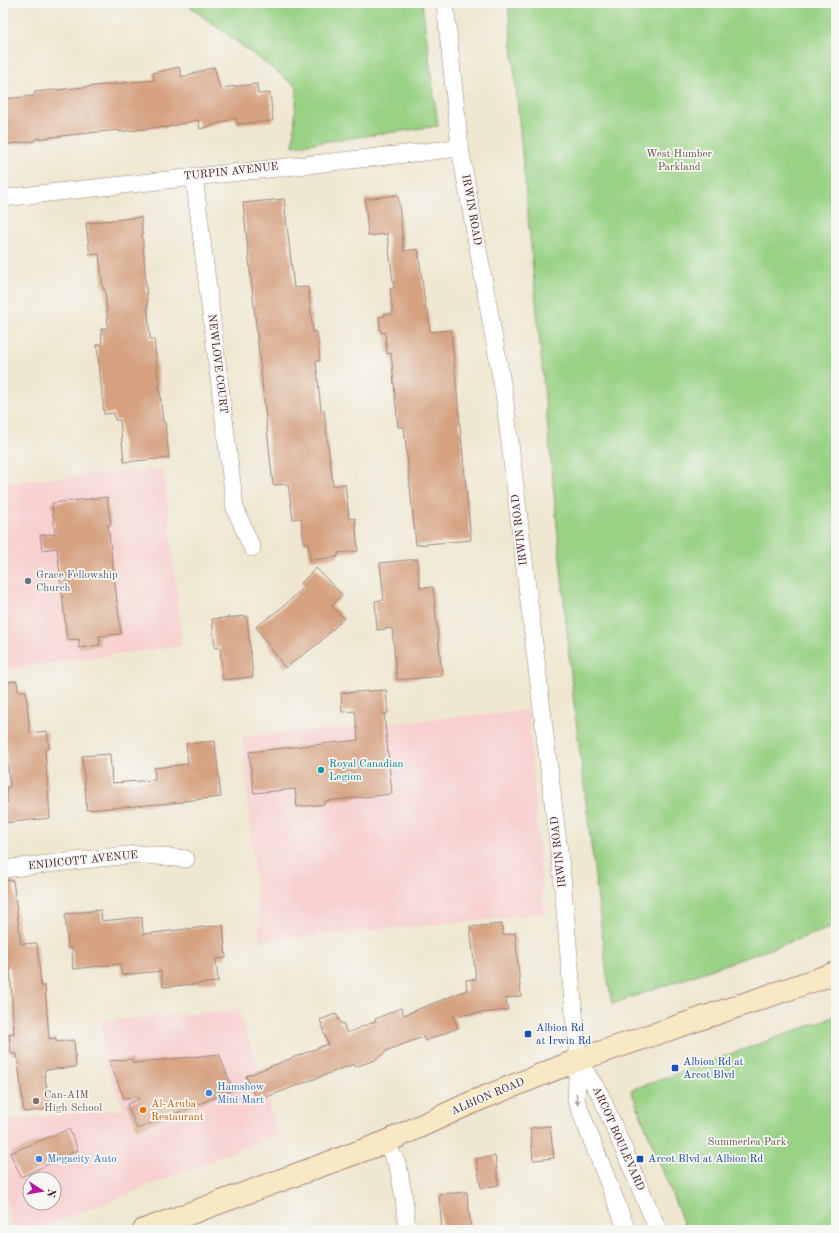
<svg xmlns="http://www.w3.org/2000/svg" width="839" height="1233" viewBox="0 0 839 1233" font-family="'Old Standard TT',serif">
  <style>
    .built { fill: #f7d0cf; fill-rule: evenodd }
    .green { fill: #99d285; stroke: #727858 }
    .building { fill: #d5a180 }
    .lines { fill: none; stroke-linecap: round; stroke-linejoin: round }
    .street-casing { stroke: #9c837e; stroke-width: 18 }
    .secondary-casing { stroke: #9c837e; stroke-width: 24 }
    .street { stroke: #fff; stroke-width: 17 }
    .secondary { stroke: #f8e8c3; stroke-width: 22 }
    .oneway { fill: #ae9aa0 }
    .worship-dot { fill: #6b7280; stroke: #f6f6f2; stroke-width: 1.5 }
    .culture-dot { fill: #0f9aa8; stroke: #f6f6f2; stroke-width: 1.5 }
    .transit-dot { fill: #1a4fb4; stroke: #f6f6f2; stroke-width: 1.5 }
    .shop-dot { fill: #3f7fe0; stroke: #f6f6f2; stroke-width: 1.5 }
    .education-dot { fill: #8d6e63; stroke: #f6f6f2; stroke-width: 1.5 }
    .food-dot { fill: #e8710a; stroke: #f6f6f2; stroke-width: 1.5 }
    .labels { text-anchor: middle; dominant-baseline: central; stroke-width: 3.5; stroke-linejoin: round; paint-order: stroke }
    .park-label { font-size: 11px; fill: #625546; stroke: #f6f6f2 }
    .street-label { font-size: 11px; fill: #4a1f2b; stroke: #f6f6f2 }
    .worship-label { font-size: 11px; fill: #5b616d; stroke: #f6f6f2; text-anchor: start }
    .culture-label { font-size: 11px; fill: #0d838f; stroke: #f6f6f2; text-anchor: start }
    .transit-label { font-size: 11px; fill: #164399; stroke: #f6f6f2; text-anchor: start }
    .shop-label { font-size: 11px; fill: #366cbe; stroke: #f6f6f2; text-anchor: start }
    .education-label { font-size: 11px; fill: #785e54; stroke: #f6f6f2; text-anchor: start }
    .food-label { font-size: 11px; fill: #c56008; stroke: #f6f6f2; text-anchor: start }
  </style>
  <rect width="100%" height="100%" fill="#f6f6f2"/>
  <filter id="ink" filterUnits="userSpaceOnUse"><feTurbulence type="fractalNoise" baseFrequency=".025" numOctaves="2"/><feDisplacementMap in="SourceGraphic" scale="8" xChannelSelector="R" yChannelSelector="G"/><feConvolveMatrix kernelMatrix="1 2 1 2 8 2 1 2 1" color-interpolation-filters="sRGB"/></filter>
  <filter id="wash" filterUnits="userSpaceOnUse"><feTurbulence type="fractalNoise" baseFrequency=".012" numOctaves="4" result="noise"/><feDisplacementMap in="SourceGraphic" scale="16" xChannelSelector="R" yChannelSelector="G"/><feGaussianBlur stdDeviation="0.9" result="paint"/><feColorMatrix in="noise" values="0 0 0 0 0 0 0 0 0 0 0 0 0 0 0 0 0 1.4 0 .05"/><feComposite in="paint" operator="in"/></filter>
  <g filter="url(#wash)">
    <rect width="100%" height="100%" fill="#efe7d0"/>
    <path class="built" d="M164 468 182 646 3 669V483Z
      M528 710 544 914 260 941 242 737Z
      M239 1010 278 1134 37 1230H17L10 1221 3 1167V1120L124 1109 106 1064 102 1021ZM30 1179H54V1203H30Z"/>
    <path class="green" d="M185 3H422L438 126 293 146 297 87Z
      M508 3H836V926L612 1004 607 974 573 696Z
      M836 1016V1230H686L631 1090Z"/>
    <g id="blocks">
      <path class="building" d="M179 67 182 77 214 67 220 88 257 84 258 94 270 93 273 121 237 124 236 118 200 129 198 120 163 128 162 127 119 132V130L79 134 35 139V141L3 145V99L34 96 35 92 154 80 153 73Z
        M398 195 404 251 418 249 426 311H428L430 332 451 330 471 540 416 545 404 427H398L391 353 387 354 385 332 381 333 379 317 385 316 384 314H393L390 289 394 288 387 234 368 236 365 199Z
        M284 199 294 288 308 287 313 332H317L320 361H316L321 411 324 410 333 486 345 484 349 519 355 518 358 551 338 553V557L310 560 308 543H304L301 518 293 519 288 484 273 485 243 203Z
        M141 217 150 339H154L163 422H165L169 458 124 462 120 420H115L114 413 104 414 97 345 102 344 101 329 108 328 105 289H103L99 254 90 255 86 223Z
        M107 497 111 525H108L121 634 99 636 100 645 79 648V639L67 640 57 548 42 550 40 535 55 534 52 503Z
        M417 559 420 588 433 587 442 676 397 680 392 628 377 630 375 601 384 600 380 563Z
        M316 568 342 595 332 606 344 618 319 643 285 668 256 627 285 605 305 586 301 583Z
        M247 616 253 677 223 680 220 647 215 648 212 619Z
        M17 681 18 691H26L30 733 47 731 49 749H45L50 818 3 823V803L8 802 6 787H10L3 720V682Z
        M386 690 388 713 384 714 392 794 325 801V804L297 807 295 789 254 793 249 752 358 740 355 711 342 712 341 693Z
        M215 741 221 797 183 801V802L87 810 82 756 110 754 112 783 155 780 154 768 188 764 186 744Z
        M13 880 21 944 37 943 41 986H45L49 1039 56 1038V1042L74 1040 76 1067 44 1070 50 1109 24 1112 17 1054H11L9 1034 14 1033 10 967 3 968V881Z
        M101 910 102 921 142 917 143 934 223 925 226 958 216 959 218 982 163 987 161 971 122 975 120 964 73 969 72 948H68L65 914Z
        M502 924 503 935 515 933 521 996 506 998 508 1010 453 1016 458 1028 425 1041 423 1037 388 1050 375 1060 355 1067 354 1064 256 1101 246 1076 328 1044 323 1031 324 1030 320 1020 336 1014 341 1024 343 1023 347 1033 376 1021 375 1019 401 1008 404 1015 467 990 466 980 476 979 470 927Z
        M219 1054 233 1090 137 1129 127 1104 139 1099 138 1097 124 1098 109 1061 132 1059 133 1063Z
        M550 1126 554 1158 533 1160 530 1128Z
        M69 1129 78 1150 21 1177 10 1153Z
        M495 1156 499 1185 481 1188 476 1159Z
        M467 1192 471 1230H442L439 1194Z"/>
    </g>
  </g>
  <g filter="url(#ink)">
    <use href="#blocks" fill-opacity="0" stroke="#9c837e" stroke-width="1"/>
    <g class="lines">
      <defs>
        <path id="street" d="M445 3 460 148 504 394 562 876 578 1060 576 1100 627 1230
          M194 176 235 508 252 548
          M3 198 460 148
          M3 869 137 854 186 859
          M578 1060 600 1094 658 1230
          M386 1142 398 1166 404 1198 407 1230"/>
        <path id="secondary" d="M144 1230 386 1142 475 1101 578 1060 836 973"/>
      </defs>
      <use href="#street" class="street-casing"/>
      <use href="#secondary" class="secondary-casing"/>
      <use href="#street" class="street"/>
      <use href="#secondary" class="secondary"/>
    </g>
    <defs><path id="oneway-solid" d="M-6-.8H1V-3.2L6.5 0L1 3.2V.8H-6Z"/></defs>
    <use class="oneway" href="#oneway-solid" transform="translate(577 1099) rotate(82)"/>
  </g>
  <circle class="worship-dot" cx="28" cy="581" r="4"/>
  <circle class="culture-dot" cx="321" cy="770" r="4"/>
  <g class="transit-dot">
    <rect x="524" y="1030" width="8" height="8" rx="2"/>
    <rect x="671" y="1064" width="8" height="8" rx="2"/>
    <rect x="636" y="1155" width="8" height="8" rx="2"/>
  </g>
  <g class="shop-dot">
    <circle cx="209" cy="1093" r="4"/>
    <circle cx="39" cy="1159" r="4"/>
  </g>
  <circle class="education-dot" cx="36" cy="1101" r="4"/>
  <circle class="food-dot" cx="143" cy="1110" r="4"/>
  <g class="labels">
    <g class="park-label">
      <text x="679" y="154">West Humber<tspan x="679" dy="13">Parkland</tspan></text>
      <text x="747" y="1142">Summerlea Park</text>
    </g>
    <g class="street-label">
      <text transform="translate(231 172) rotate(-6)">TURPIN AVENUE</text>
      <text transform="translate(471 210) rotate(80)">IRWIN ROAD</text>
      <text transform="translate(217 364) rotate(83)">NEWLOVE COURT</text>
      <text transform="translate(520 530) rotate(-97)">IRWIN ROAD</text>
      <text transform="translate(559 852) rotate(-97)">IRWIN ROAD</text>
      <text transform="translate(83 861) rotate(-6)">ENDICOTT AVENUE</text>
      <text transform="translate(488 1097) rotate(-23)">ALBION ROAD</text>
      <text transform="translate(618 1139) rotate(66)">ARCOT BOULEVARD</text>
    </g>
    <g class="worship-label">
      <text x="36" y="575">Grace Fellowship<tspan x="36" dy="13">Church</tspan></text>
    </g>
    <g class="culture-label">
      <text x="329" y="764">Royal Canadian<tspan x="329" dy="13">Legion</tspan></text>
    </g>
    <g class="transit-label">
      <text x="536" y="1028">Albion Rd<tspan x="536" dy="13">at Irwin Rd</tspan></text>
      <text x="683" y="1062">Albion Rd at<tspan x="683" dy="13">Arcot Blvd</tspan></text>
      <text x="648" y="1159">Arcot Blvd at Albion Rd</text>
    </g>
    <g class="shop-label">
      <text x="217" y="1087">Hamshow<tspan x="217" dy="13">Mini Mart</tspan></text>
      <text x="47" y="1159">Megacity Auto</text>
    </g>
    <g class="education-label">
      <text x="44" y="1095">Can-AIM<tspan x="44" dy="13">High School</tspan></text>
    </g>
    <g class="food-label">
      <text x="151" y="1104">Al-Aruba<tspan x="151" dy="13">Restaurant</tspan></text>
    </g>
  </g>
  <rect width="839" height="1233" fill="none" stroke="#f6f6f2" stroke-width="16"/>
  <g transform="translate(42 1191) rotate(102)"><circle r="19" fill="#f6f6f2" stroke="#b1a0a2"/>
  <path d="M0-3L7 15L0 10L-7 15Z" fill="#b5179e"/>
  <text y="-6" font-size="11" font-weight="bold" text-anchor="middle" fill="#4a1f2b">N</text>
  </g>
</svg>
